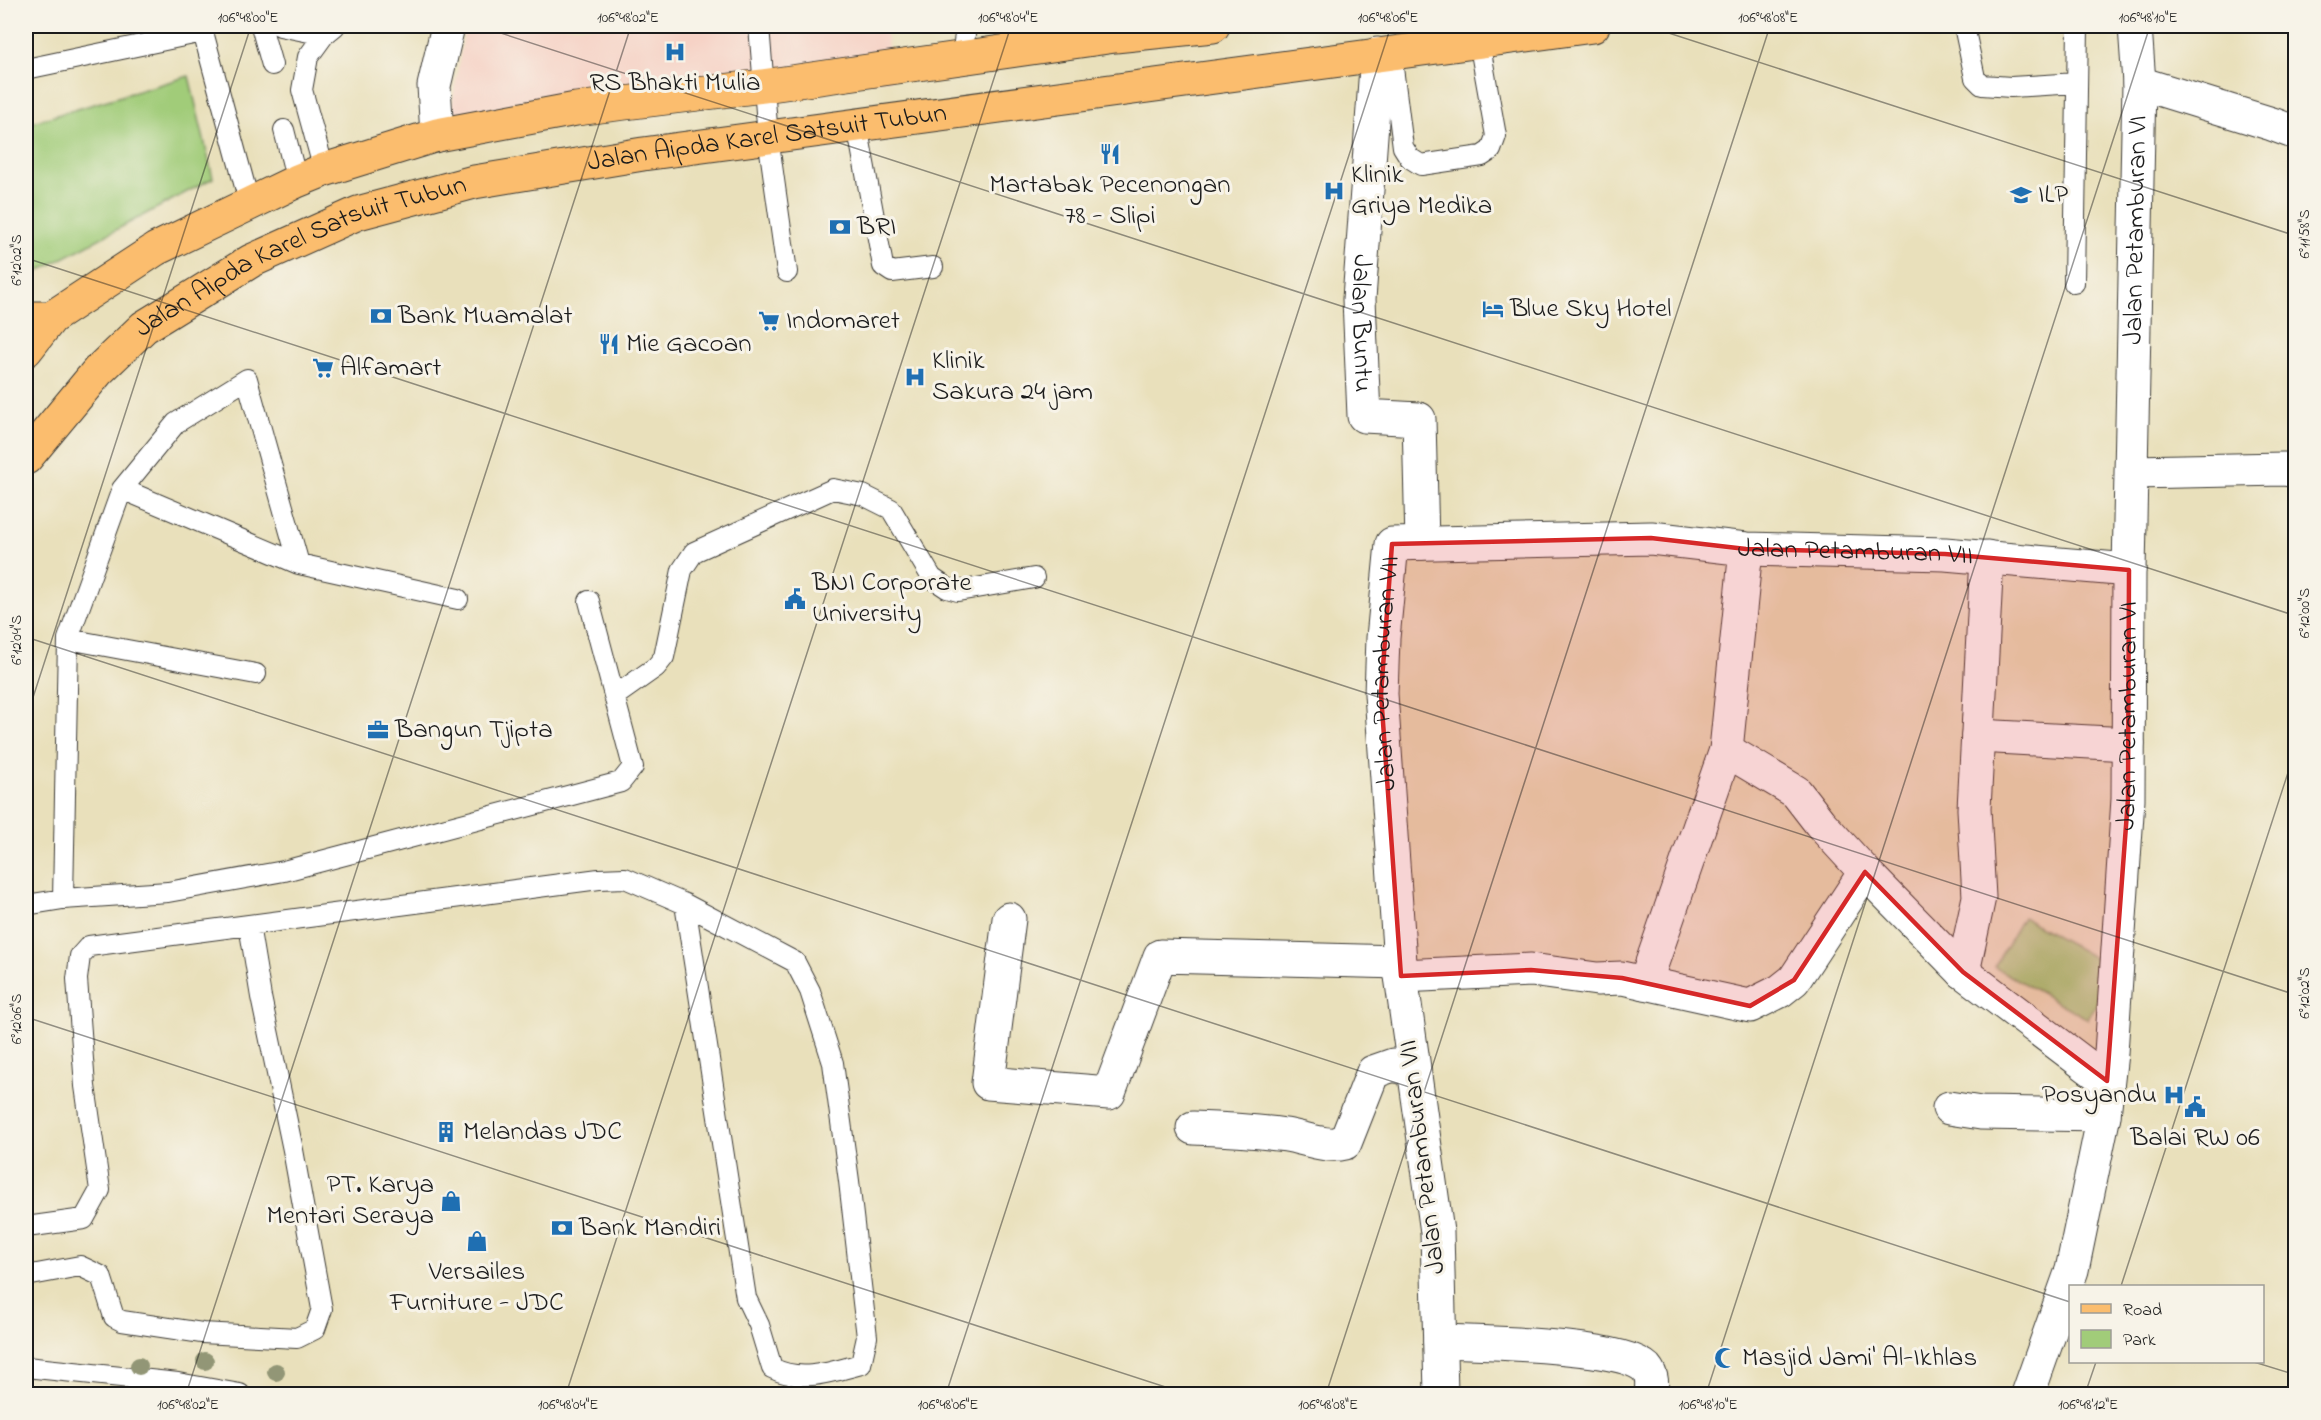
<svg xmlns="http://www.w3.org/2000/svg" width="2321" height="1420" viewBox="0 0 2321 1420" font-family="'Indie Flower',sans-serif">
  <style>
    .built { fill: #f6d1c5 }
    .green { fill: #a1cc79; stroke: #5e744a; stroke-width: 1.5 }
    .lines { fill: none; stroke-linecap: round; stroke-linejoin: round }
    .service-casing { stroke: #3b3934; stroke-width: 22 }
    .minor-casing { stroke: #3b3934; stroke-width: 35 }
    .primary-casing { stroke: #3b3934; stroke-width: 35 }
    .trunk-casing { stroke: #3b3934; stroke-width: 35 }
    .service { stroke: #fff; stroke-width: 20 }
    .minor { stroke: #fff; stroke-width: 33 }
    .primary { stroke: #fbbd6e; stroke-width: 33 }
    .trunk { stroke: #fbbd6e; stroke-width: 33 }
    .tree { fill: #929676 }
    .marked { fill: #d62828; fill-opacity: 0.2; stroke: #d62828; stroke-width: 4.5; stroke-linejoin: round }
    .ticks { fill: none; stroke: #1c1c1c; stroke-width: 1.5; stroke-opacity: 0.45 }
    .labels { text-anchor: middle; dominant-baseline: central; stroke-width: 6; stroke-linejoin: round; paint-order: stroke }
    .poi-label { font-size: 27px; fill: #1c1c1c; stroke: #f7f3e8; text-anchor: start }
    .street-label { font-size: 27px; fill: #1c1c1c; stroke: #f7f3e8 }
    .neatline { fill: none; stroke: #1c1c1c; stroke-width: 2 }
    .ticks-label { font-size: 15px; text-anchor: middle; fill: #1c1c1c }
  </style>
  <rect width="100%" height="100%" fill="#f7f3e8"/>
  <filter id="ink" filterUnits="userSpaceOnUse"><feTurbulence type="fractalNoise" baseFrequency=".0167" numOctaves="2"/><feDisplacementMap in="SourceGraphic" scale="12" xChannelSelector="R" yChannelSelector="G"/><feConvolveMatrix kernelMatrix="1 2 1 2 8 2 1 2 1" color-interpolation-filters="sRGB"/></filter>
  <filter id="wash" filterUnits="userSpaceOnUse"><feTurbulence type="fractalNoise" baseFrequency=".008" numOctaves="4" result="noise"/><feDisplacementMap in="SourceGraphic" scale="24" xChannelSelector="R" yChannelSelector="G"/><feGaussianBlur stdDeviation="1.35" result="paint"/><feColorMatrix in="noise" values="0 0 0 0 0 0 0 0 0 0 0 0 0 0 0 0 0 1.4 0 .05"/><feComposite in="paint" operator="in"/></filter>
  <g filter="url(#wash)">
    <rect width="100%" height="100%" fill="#e9e0bb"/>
    <path class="built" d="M465 26H885L893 79 449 122Z"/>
    <path class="green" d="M189 76 213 178 26 278V124Z
      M2023 917 2116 970 2088 1019 1994 967Z"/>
  </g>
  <g filter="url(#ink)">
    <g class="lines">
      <defs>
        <path id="service" d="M261 26 272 65
          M280 26 324 35
          M759 26 768 137 787 272
          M1964 26 1975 78 1982 85 2011 87 2077 83
          M1391 52 1403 147 1410 158 1421 165 1482 156 1491 150 1496 136 1479 41
          M962 58 966 26
          M26 69 203 32 250 205
          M857 125 883 266 892 272 933 267
          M284 130 297 181
          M324 170 302 90 308 57 324 35 335 26
          M2074 283 2078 26
          M122 489 299 564 458 599
          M68 639 256 674
          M615 696 656 667 664 657 682 570 694 552 833 489 863 495 891 509 932 578 947 588 958 591 1034 578
          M63 899 68 639 122 489 176 423 247 379 299 564
          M26 905 63 899 168 892 284 871 621 782 633 767 589 601
          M26 1227 84 1219 100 1190 85 1086 77 979 80 956 89 946 599 879 625 878 685 904 795 962 810 991 833 1063 849 1181 867 1337 861 1364C831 1372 801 1383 772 1368L759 1325 746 1298 685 904
          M26 1276 80 1266 101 1276 114 1317 122 1321 202 1333 297 1338 315 1329 322 1309 293 1150 261 997 249 925
          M26 1367 178 1383 240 1394"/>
        <g id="minor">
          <path id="s1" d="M1377 54 1359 299 1364 416 1419 419 1422 543"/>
          <path d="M2139 83 2272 124 2296 133"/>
          <path d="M437 135 434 86 448 26"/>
          <path d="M2133 472 2284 469 2296 471"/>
          <path d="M1978 736 2128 744"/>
          <path d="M1726 750 1796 792 1820 823 1865 872 1963 972 2107 1081"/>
          <path d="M1009 919 988 1083 1109 1093 1160 956 1400 962"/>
          <path d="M1963 972 1979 897 1974 809 1987 557"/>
          <path d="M1401 976 1531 970 1597 979 1622 978 1750 1006 1780 991 1794 980 1865 872"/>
          <path d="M1645 983 1726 750 1746 549"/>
          <path d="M1949 1108 1981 1113 2104 1115"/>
          <path d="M1193 1128C1224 1129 1255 1131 1286 1135 1305 1138 1326 1148 1345 1143L1373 1072 1393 1065 1413 1070"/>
          <path d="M1440 1341C1480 1343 1621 1344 1646 1368 1653 1376 1652 1385 1651 1394"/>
          <path id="s2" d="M1441 1394 1437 1232 1401 976 1381 694 1383 638 1392 544 1651 538 1746 549 1945 554 2129 570"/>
          <path id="s3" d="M2028 1394 2072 1270 2104 1115 2111 1053 2128 799 2129 570 2139 83 2135 26"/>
        </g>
        <g id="primary">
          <path d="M26 350 51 318 156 249 297 181 324 170 437 135 576 109 763 86 1115 36 1213 26"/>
          <path id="s4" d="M26 458 98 371 144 327 251 261 358 213 474 182 643 154 1593 26"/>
        </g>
        <path id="trunk" d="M26 318H51"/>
      </defs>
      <use href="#service" class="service-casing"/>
      <use href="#minor" class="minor-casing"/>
      <use href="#primary" class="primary-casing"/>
      <use href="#trunk" class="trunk-casing"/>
      <use href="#service" class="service"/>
      <use href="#minor" class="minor"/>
      <use href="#primary" class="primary"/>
      <use href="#trunk" class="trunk"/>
    </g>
    <g class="tree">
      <circle cx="205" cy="1361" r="9"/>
      <circle cx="139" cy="1366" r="9"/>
      <circle cx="276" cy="1372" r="9"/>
    </g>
  </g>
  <path class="marked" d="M1651 538 1746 549 1945 554 2129 570 2128 799 2107 1081 1963 972 1865 872 1794 980 1750 1006 1622 978 1531 970 1401 976 1381 694 1392 544Z"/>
  <path class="ticks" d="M479 26 2296 616M1647 26 2296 236M26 258 2296 995M26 637 2070 1302M26 719 251 26M26 1017 1187 1394M2121 1286 2296 748M2254 1362 2296 1375M186 1394 631 26M566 1394 1011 26M946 1394 1391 26M1326 1394 1770 26M1706 1394 2150 26M2085 1394 2096 1362"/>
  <defs>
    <symbol id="hospital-bare" viewBox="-9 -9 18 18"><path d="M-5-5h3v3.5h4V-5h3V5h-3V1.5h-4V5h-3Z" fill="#1f6fb2" stroke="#f7f3e8" stroke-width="2.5" paint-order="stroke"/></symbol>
    <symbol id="restaurant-bare" viewBox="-9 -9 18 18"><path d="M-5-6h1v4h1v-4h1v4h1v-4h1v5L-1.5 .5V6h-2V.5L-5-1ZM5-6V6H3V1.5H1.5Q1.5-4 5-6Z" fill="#1f6fb2" stroke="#f7f3e8" stroke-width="2.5" paint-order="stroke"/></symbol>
    <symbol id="school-bare" viewBox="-9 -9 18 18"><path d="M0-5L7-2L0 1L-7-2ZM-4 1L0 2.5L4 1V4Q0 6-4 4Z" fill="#1f6fb2" stroke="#f7f3e8" stroke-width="2.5" paint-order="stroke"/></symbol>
    <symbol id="bank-bare" viewBox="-9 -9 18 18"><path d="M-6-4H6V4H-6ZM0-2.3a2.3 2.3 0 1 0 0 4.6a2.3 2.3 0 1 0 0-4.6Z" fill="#1f6fb2" stroke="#f7f3e8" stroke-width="2.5" paint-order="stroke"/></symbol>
    <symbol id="hotel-bare" viewBox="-9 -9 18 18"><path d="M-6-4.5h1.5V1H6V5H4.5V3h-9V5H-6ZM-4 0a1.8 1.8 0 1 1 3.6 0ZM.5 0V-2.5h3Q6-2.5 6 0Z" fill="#1f6fb2" stroke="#f7f3e8" stroke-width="2.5" paint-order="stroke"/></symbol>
    <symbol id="supermarket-bare" viewBox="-9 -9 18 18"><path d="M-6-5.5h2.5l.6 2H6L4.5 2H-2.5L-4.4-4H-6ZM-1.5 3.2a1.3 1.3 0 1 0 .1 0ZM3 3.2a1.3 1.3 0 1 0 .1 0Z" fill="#1f6fb2" stroke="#f7f3e8" stroke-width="2.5" paint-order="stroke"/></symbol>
    <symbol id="civic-bare" viewBox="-9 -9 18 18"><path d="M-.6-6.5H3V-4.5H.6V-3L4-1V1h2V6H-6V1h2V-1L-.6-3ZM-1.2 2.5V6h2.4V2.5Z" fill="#1f6fb2" stroke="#f7f3e8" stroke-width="2.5" paint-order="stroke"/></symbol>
    <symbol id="office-bare" viewBox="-9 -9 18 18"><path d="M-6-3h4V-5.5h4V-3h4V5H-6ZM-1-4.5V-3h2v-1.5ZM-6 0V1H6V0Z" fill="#1f6fb2" stroke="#f7f3e8" stroke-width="2.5" paint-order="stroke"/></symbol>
    <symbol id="building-bare" viewBox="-9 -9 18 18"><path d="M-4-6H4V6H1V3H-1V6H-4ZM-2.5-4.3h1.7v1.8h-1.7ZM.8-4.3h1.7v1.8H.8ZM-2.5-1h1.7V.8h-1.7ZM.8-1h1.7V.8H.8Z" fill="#1f6fb2" stroke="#f7f3e8" stroke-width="2.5" paint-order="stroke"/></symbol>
    <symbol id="shop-bare" viewBox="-9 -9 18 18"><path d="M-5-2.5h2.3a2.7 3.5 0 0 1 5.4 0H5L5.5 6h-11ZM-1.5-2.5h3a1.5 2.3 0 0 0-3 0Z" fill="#1f6fb2" stroke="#f7f3e8" stroke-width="2.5" paint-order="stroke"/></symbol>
    <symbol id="mosque-bare" viewBox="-9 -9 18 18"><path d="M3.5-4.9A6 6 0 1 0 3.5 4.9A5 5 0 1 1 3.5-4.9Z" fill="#1f6fb2" stroke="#f7f3e8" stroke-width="2.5" paint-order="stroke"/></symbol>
  </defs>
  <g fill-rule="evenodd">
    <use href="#hospital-bare" x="660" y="37" width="30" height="30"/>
    <use href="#restaurant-bare" x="1095" y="139" width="30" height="30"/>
    <use href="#hospital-bare" x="1319" y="176" width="30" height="30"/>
    <use href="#school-bare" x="2006" y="180" width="30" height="30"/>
    <use href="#bank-bare" x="825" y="212" width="30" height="30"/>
    <use href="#hotel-bare" x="1478" y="294" width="30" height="30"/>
    <use href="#bank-bare" x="366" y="301" width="30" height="30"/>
    <use href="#supermarket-bare" x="754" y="306" width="30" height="30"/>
    <use href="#restaurant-bare" x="594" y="329" width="30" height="30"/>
    <use href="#supermarket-bare" x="308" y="353" width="30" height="30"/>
    <use href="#hospital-bare" x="900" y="362" width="30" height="30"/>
    <use href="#civic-bare" x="780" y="584" width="30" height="30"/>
    <use href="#office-bare" x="363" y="715" width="30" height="30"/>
    <use href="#hospital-bare" x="2159" y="1080" width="30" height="30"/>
    <use href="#civic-bare" x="2180" y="1092" width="30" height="30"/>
    <use href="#building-bare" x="431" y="1117" width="30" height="30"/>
    <use href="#shop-bare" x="436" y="1186" width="30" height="30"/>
    <use href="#bank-bare" x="547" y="1213" width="30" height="30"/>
    <use href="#shop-bare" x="462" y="1226" width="30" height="30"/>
    <use href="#mosque-bare" x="1710" y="1343" width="30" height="30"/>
  </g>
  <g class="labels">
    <g class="poi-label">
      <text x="675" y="83" text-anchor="middle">RS Bhakti Mulia</text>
      <text x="1351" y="175">Klinik<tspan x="1351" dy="31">Griya Medika</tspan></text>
      <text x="1110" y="185" text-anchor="middle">Martabak Pecenongan<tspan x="1110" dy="31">78 - Slipi</tspan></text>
      <text x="2038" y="195">ILP</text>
      <text x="857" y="227">BRI</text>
      <text x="1510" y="309">Blue Sky Hotel</text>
      <text x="398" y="316">Bank Muamalat</text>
      <text x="786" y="321">Indomaret</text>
      <text x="626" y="344">Mie Gacoan</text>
      <text x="932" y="361">Klinik<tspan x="932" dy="31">Sakura 24 jam</tspan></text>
      <text x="340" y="368">Alfamart</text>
      <text x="812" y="583">BNI Corporate<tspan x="812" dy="31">University</tspan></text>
      <text x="395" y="730">Bangun Tjipta</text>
      <text x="2157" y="1095" text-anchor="end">Posyandu</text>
      <text x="463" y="1132">Melandas JDC</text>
      <text x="2195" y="1138" text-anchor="middle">Balai RW 06</text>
      <text x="434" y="1185" text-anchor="end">PT. Karya<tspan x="434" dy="31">Mentari Seraya</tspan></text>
      <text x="579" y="1228">Bank Mandiri</text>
      <text x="477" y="1272" text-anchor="middle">Versailes<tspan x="477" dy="31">Furniture - JDC</tspan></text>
      <text x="1742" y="1358">Masjid Jami' Al-Ikhlas</text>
    </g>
    <g class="street-label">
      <text stroke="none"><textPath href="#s4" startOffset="836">Jalan Aipda Karel Satsuit Tubun</textPath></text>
      <text stroke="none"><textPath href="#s3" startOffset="1176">Jalan Petamburan VI</textPath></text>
      <text stroke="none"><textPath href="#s4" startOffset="350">Jalan Aipda Karel Satsuit Tubun</textPath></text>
      <text stroke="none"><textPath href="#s1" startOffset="270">Jalan Buntu</textPath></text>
      <text stroke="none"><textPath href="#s2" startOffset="1318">Jalan Petamburan VII</textPath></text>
      <text stroke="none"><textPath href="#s2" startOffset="724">Jalan Petamburan VII</textPath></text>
      <text stroke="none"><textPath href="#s3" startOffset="690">Jalan Petamburan VI</textPath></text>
      <text transform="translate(1423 1157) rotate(-97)">Jalan Petamburan VII</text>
    </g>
  </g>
  <rect width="2321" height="1420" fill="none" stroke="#f7f3e8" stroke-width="66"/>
  <rect x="2069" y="1285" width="195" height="78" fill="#f7f3e8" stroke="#9f9d96" stroke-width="1.5"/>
  <rect x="2081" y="1304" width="30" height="9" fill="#fbbd6e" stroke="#9f9d96" stroke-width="1.5"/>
  <text x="2123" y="1315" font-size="18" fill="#1c1c1c">Road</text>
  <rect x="2081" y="1330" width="30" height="18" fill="#a1cc79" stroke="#9f9d96" stroke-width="1.5"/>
  <text x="2123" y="1345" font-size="18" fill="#1c1c1c">Park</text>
  <rect x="33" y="33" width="2255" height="1354" class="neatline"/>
  <g class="ticks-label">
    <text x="248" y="22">106°48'00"E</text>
    <text x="628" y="22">106°48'02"E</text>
    <text x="1008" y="22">106°48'04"E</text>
    <text x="1388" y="22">106°48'06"E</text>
    <text x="1768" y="22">106°48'08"E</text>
    <text x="2148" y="22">106°48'10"E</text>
    <text transform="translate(2304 234) rotate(-90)" y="5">6°11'58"S</text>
    <text transform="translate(16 260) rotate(-90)" y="5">6°12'02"S</text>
    <text transform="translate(2304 613) rotate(-90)" y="5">6°12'00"S</text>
    <text transform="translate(16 640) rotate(-90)" y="5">6°12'04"S</text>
    <text transform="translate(2304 993) rotate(-90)" y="5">6°12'02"S</text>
    <text transform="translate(16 1019) rotate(-90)" y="5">6°12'06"S</text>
    <text x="188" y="1409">106°48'02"E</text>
    <text x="568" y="1409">106°48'04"E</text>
    <text x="948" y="1409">106°48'06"E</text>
    <text x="1328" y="1409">106°48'08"E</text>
    <text x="1708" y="1409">106°48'10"E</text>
    <text x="2088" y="1409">106°48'12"E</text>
  </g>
</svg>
